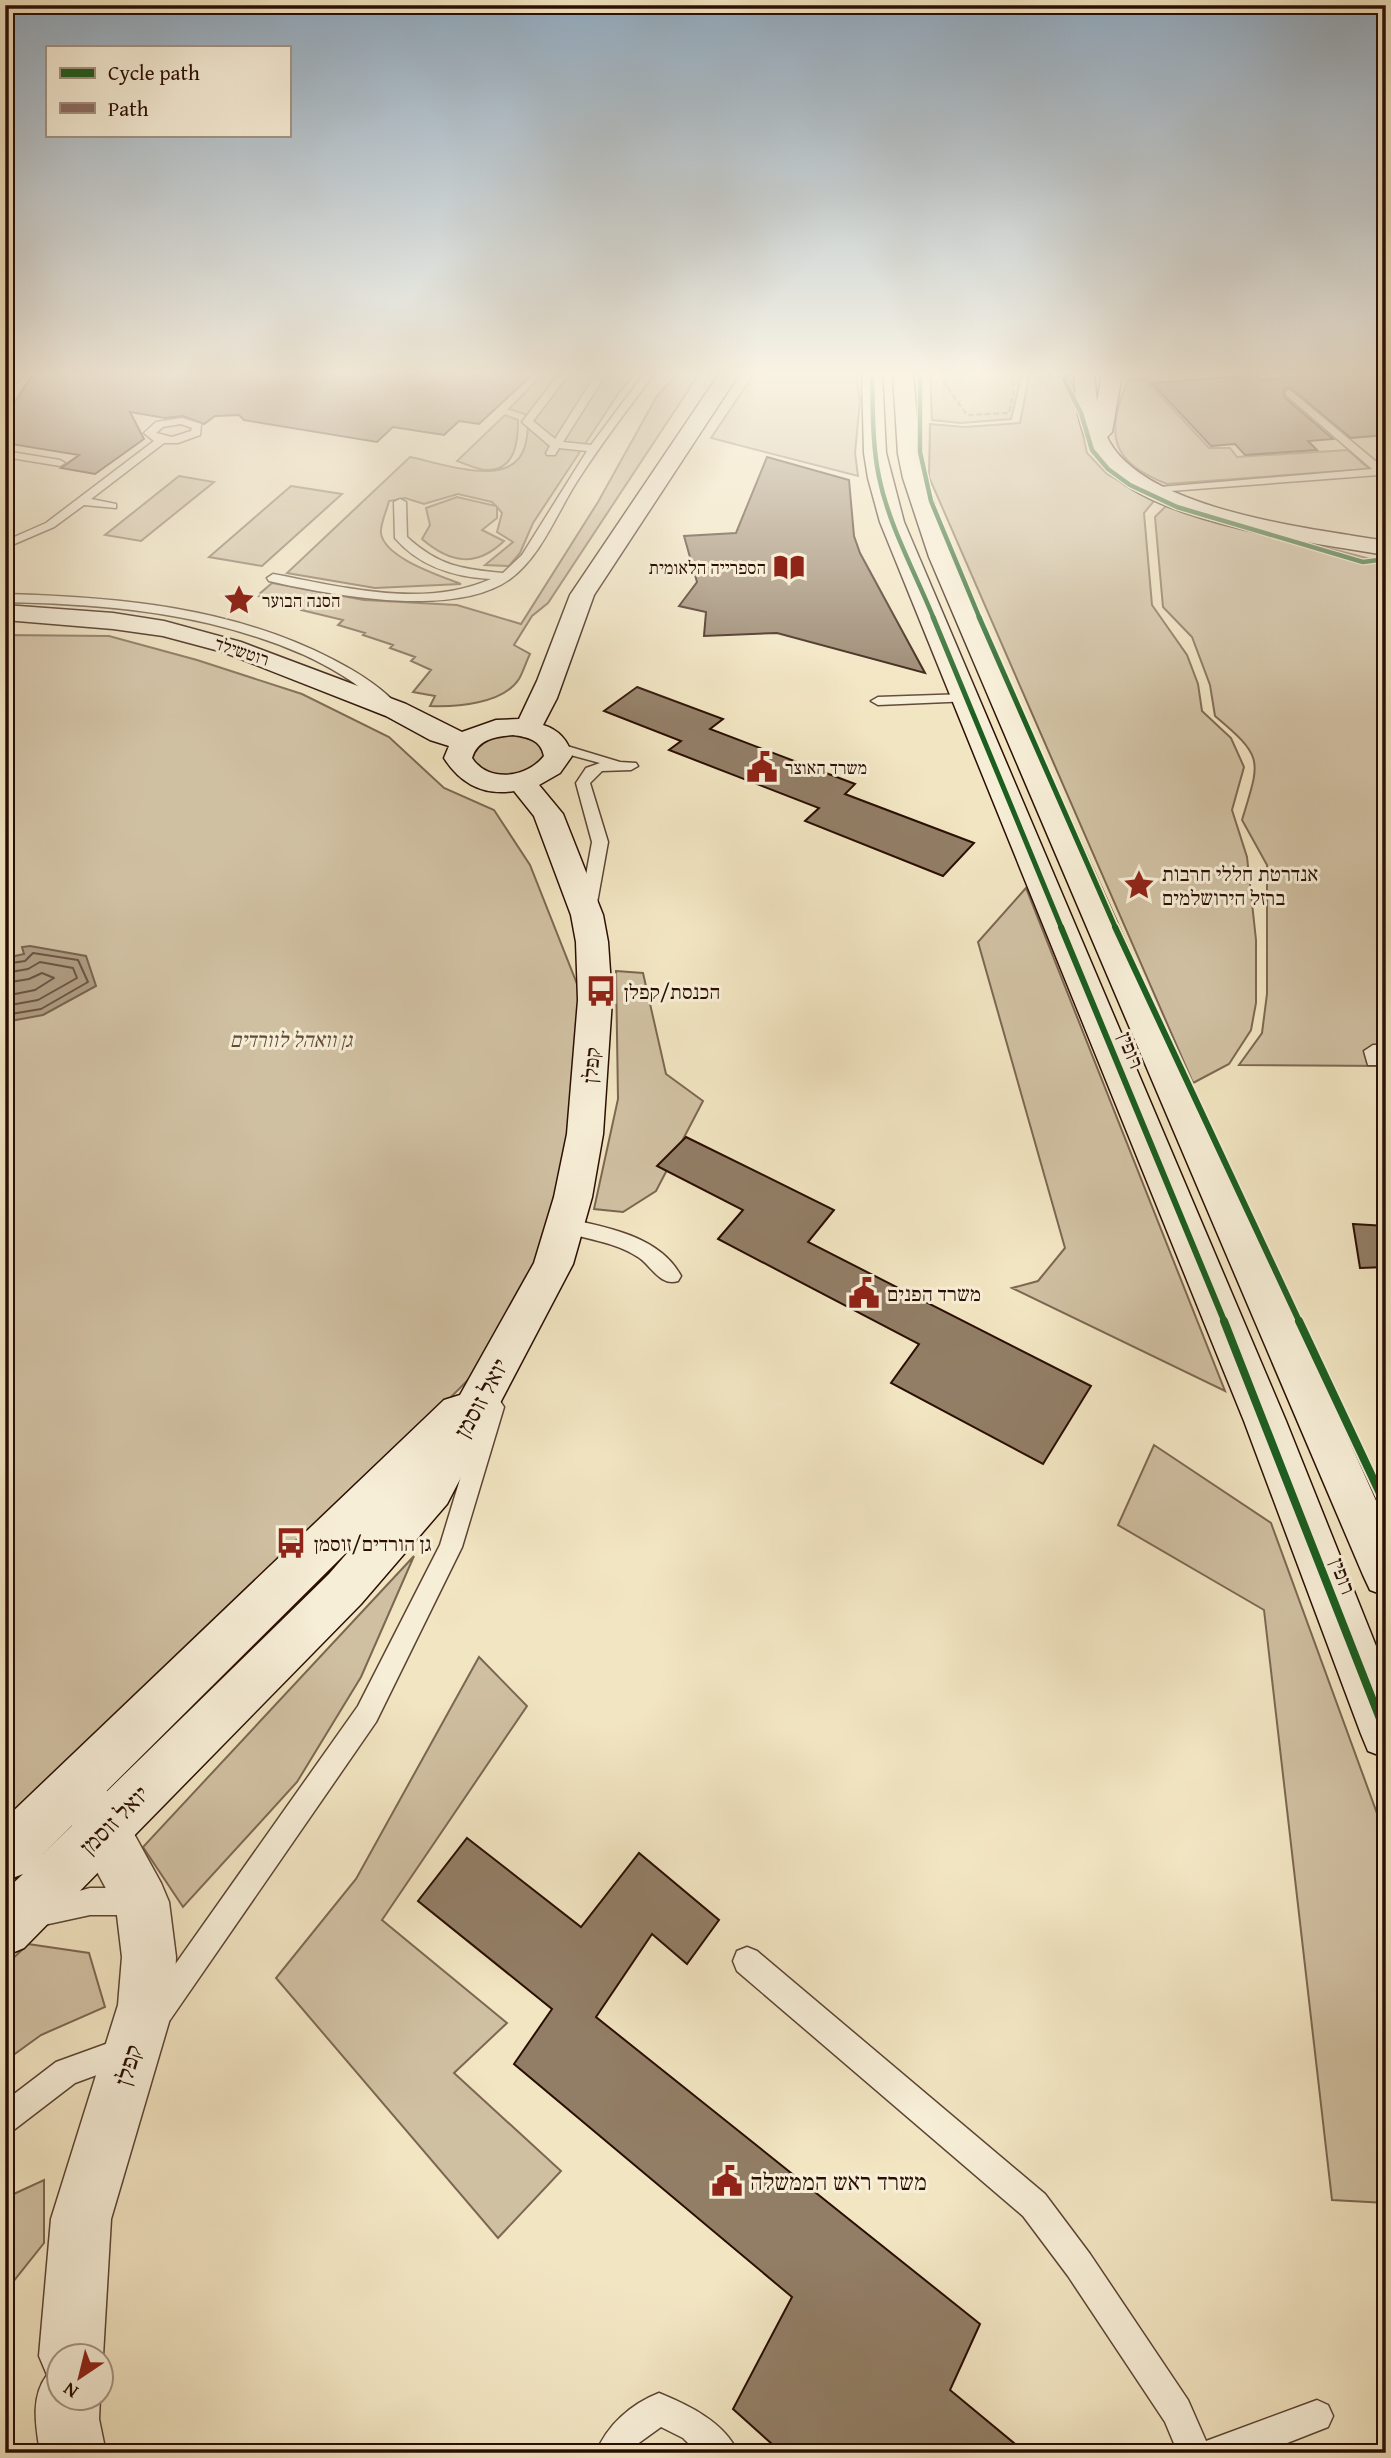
<svg xmlns="http://www.w3.org/2000/svg" width="1391" height="2458" viewBox="0 0 1391 2458" font-family="'Gentium Book Plus','Frank Ruhl Libre',serif">
  <style>
    .green { fill: #d0c0a2; stroke: #7d6752; stroke-width: 2 }
    .water { fill: #ae9c81; stroke: #79634f; stroke-width: 2 }
    .lines { fill: none; stroke-linecap: round; stroke-linejoin: round }
    .shore { stroke: #6c5542; stroke-width: 2 }
    .building { fill: #927e66; stroke: #2a0e03; stroke-width: 2 }
    .lane-casing { stroke: #5c4433; stroke-width: 3 }
    .street-casing { stroke: #5c4433; stroke-width: 3 }
    .secondary-casing { stroke: #2a0e03; stroke-width: 3 }
    .lane { fill: #f7eed7; fill-rule: evenodd }
    .street { fill: #f7eed7; fill-rule: evenodd }
    .secondary { fill: #f7eed7; fill-rule: evenodd }
    .quiet { stroke: #8d6e63; stroke-width: 2.5; stroke-dasharray: 6 2.5; stroke-linecap: butt }
    .cycleway-far3-casing { stroke: #f7eed7; stroke-width: 7 }
    .cycleway-far2-casing { stroke: #f7eed7; stroke-width: 9 }
    .cycleway-far1-casing { stroke: #f7eed7; stroke-width: 10 }
    .cycleway-casing { stroke: #f7eed7; stroke-width: 12 }
    .cycleway-far3 { stroke: #1b5e20; stroke-width: 4.5 }
    .cycleway-far2 { stroke: #1b5e20; stroke-width: 5 }
    .cycleway-far1 { stroke: #1b5e20; stroke-width: 6 }
    .cycleway { stroke: #1b5e20; stroke-width: 8 }
    .labels { text-anchor: middle; dominant-baseline: central; stroke-width: 6; stroke-linejoin: round; paint-order: stroke }
    .far-poi-label { font-size: 18px; fill: #2a0e03; stroke: #f7eed7; text-anchor: start }
    .far-street-label { font-size: 18px; fill: #2a0e03; stroke: #f7eed7 }
    .poi-label { font-size: 21px; fill: #2a0e03; stroke: #f7eed7; text-anchor: start }
    .park-label { font-size: 21px; font-style: italic; fill: #644c3b; stroke: #f7eed7 }
    .street-label { font-size: 21px; fill: #2a0e03; stroke: #f7eed7 }
    .near-street-label { font-size: 24px; fill: #2a0e03; stroke: #f7eed7 }
    .near-poi-label { font-size: 24px; fill: #2a0e03; stroke: #f7eed7; text-anchor: start }
  </style>
  <rect width="100%" height="100%" fill="#f2e5c2"/>
  <filter id="stains"><feTurbulence type="fractalNoise" baseFrequency=".00286" numOctaves="4"/><feColorMatrix values="0 0 0 0 .2 0 0 0 0 .09 0 0 0 0 .02 0 0 0 .5 -.17"/></filter>
  <radialGradient id="worn" r=".72"><stop offset=".6" stop-color="#630" stop-opacity="0"/><stop offset="1" stop-color="#630" stop-opacity=".3"/></radialGradient>
  <path class="green" d="M543 374H635L620 391 533 523 520 553 509 566 485 565 513 542 497 532 502 513 497 507V518L482 530 504 541C476 568 450 563 422 539L430 525 426 508 457 497 496 506 492 502 458 494 424 504 405 498 389 501C387 510 380 524 381 533 384 558 441 576 461 584L375 588 287 573 410 457C441 463 513 491 525 446 528 434 529 426 525 414L509 409Z
    M677 374H699L548 603 532 616 514 645 530 654C526 662 523 672 519 679 503 704 456 707 430 706L435 696 413 692 431 670 411 661 415 657 390 648 393 645 363 635 365 633 338 625 343 620 301 610 302 604 257 596 272 583 364 600 457 605 521 624 598 502 657 396Z
    M754 374H856L860 401 855 453 858 476 711 438Z
    M930 374H1022L1011 419 961 423 932 420Z
    M1033 374 1070 378 1087 453 1107 474 1154 501 1144 513 1152 605 1187 655 1198 684 1202 711 1231 738 1244 767 1232 810 1247 857 1256 940V1003L1251 1030 1229 1064 1193 1083 929 477 930 424 964 427 1020 423 1029 376Z
    M1145 379 1209 448H1230L1237 457 1348 450 1369 469 1167 484C1110 461 1105 436 1128 380Z
    M505 415 518 420C518 440 516 469 489 470 479 471 466 464 457 461Z
    M179 476 214 482 141 541 105 535Z
    M291 486 342 494 262 566 209 557Z
    M1166 506 1386 563V1066L1239 1065 1262 1033 1267 994V865L1242 820C1260 760 1265 758 1215 716L1210 685 1192 637 1163 607 1155 517Z
    M5 635 109 636 197 660 302 694 389 737 444 788 494 810 530 865 579 989 574 1120 547 1240 495 1353 400 1448 5 1827Z
    M510 734 522 736 540 744 544 756C525 780 499 779 473 766L471 752 485 739Z
    M1026 888 1225 1391 1012 1288 1038 1281 1065 1248 978 942Z
    M616 971 643 973 666 1074 703 1101 656 1191 623 1212 594 1209 618 1099Z
    M1154 1445 1271 1523 1386 1838V2203L1332 2200 1264 1610 1118 1525Z
    M414 1556 361 1677 297 1782 183 1907 143 1847Z
    M479 1657 527 1706 382 1920 507 2023 454 2073 561 2171 498 2238 276 1978 356 1879Z
    M28 1944 89 1953 105 2007 41 2035 5 2061V1966Z
    M44 2180V2243L5 2292V2198Z"/>
  <path class="water" d="M30 946 86 956 96 986 43 1015 5 1022V958L24 954 22 947Z"/>
  <g class="lines">
    <path class="shore" d="M5 964 25 961 33 953 78 960 88 982 41 1009 5 1015
      M5 973 28 969 40 962 73 968 77 978 38 1000 5 1006
      M5 983 29 979 42 973 54 978 35 990 5 996"/>
  </g>
  <path class="building" d="M33 374H533L479 424 459 421 444 435 393 427 377 442 244 420 239 415 215 416 204 424 183 416 165 418 130 412 144 439 95 474 61 468 79 455 5 443V417Z
    M1324 374H1386V435L1351 438 1289 387 1284 389V397L1333 439 1308 441 1317 450 1245 455 1235 444 1211 446 1152 383 1256 375 1261 380Z
    M767 457 849 480 854 536 860 553 925 673 777 633 704 636 706 612 679 606 697 582 684 536 736 533Z
    M637 687 723 719 710 729 855 784 845 794 974 843 943 876 805 821 819 808 669 750 681 741 604 711Z
    M686 1137 834 1210 808 1242 1091 1386 1043 1464 891 1383 919 1344 718 1239 743 1210 657 1166Z
    M1353 1224 1386 1226V1267L1360 1268Z
    M467 1838 581 1927 639 1853 719 1920 687 1964 652 1934 596 2017 980 2324 950 2390 1026 2453H782L733 2409 792 2297 514 2064 552 2009 418 1901Z"/>
  <g class="lines">
    <defs>
      <path id="lane" d="M559 374H569L533 421 555 439 596 374H606L563 442 591 445 644 374H654C627 410 600 445 576 483 556 515 541 556 510 579 455 619 330 595 269 581L267 578 273 574C343 587 423 609 491 579 454 577 420 567 395 538L394 502 400 499 406 502 407 537C439 566 461 569 503 573L522 555 587 451 559 448 555 455H547L546 453 550 446 522 422Z
        M1290 390 1386 470V479L1379 475 1144 493 1142 491 1148 488 1372 469 1286 395V391Z
        M182 418 201 424 200 435 178 443H164L91 499 116 504V508L84 505 54 527 5 548V541L46 523 154 441 144 433 156 422ZM181 424 192 428 191 431 172 437 156 433 163 427Z
        M5 451 60 460 65 463 60 466 5 457Z
        M5 594C118 597 232 607 334 660 357 672 382 687 399 707L397 710C387 712 382 705 374 699 353 680 328 666 302 654 207 613 108 604 5 602Z
        M966 694 973 698 971 701 878 705 871 701 878 697Z
        M557 743 620 762 636 763 638 766 631 770 602 771 590 783 608 842 595 914 587 919 579 914 592 842 576 783 586 768 600 763 552 750 550 747Z
        M1373 1045H1386V1057H1382L1380 1065H1368L1364 1051Z
        M564 1218C604 1227 659 1235 681 1276L678 1281C660 1287 651 1265 638 1257 613 1241 584 1239 557 1230L554 1225 557 1220Z
        M493 1398 500 1401 504 1407 462 1547 376 1722 170 2020 160 2024 150 2020 146 2010 150 2000 358 1706 440 1545 482 1407 486 1401Z
        M90 1888H126L147 1893 151 1902 147 1911 138 1915H90L44 1925 35 1921 31 1912 35 1903Z
        M747 1947 757 1951 1045 2194 1090 2254 1188 2400 1206 2441 1317 2400 1328 2405 1333 2416 1328 2427 1262 2453H1178L1165 2422 1068 2276 1023 2216 737 1971 733 1961 737 1951Z
        M125 2037 135 2041 139 2051 135 2061 75 2083 15 2129 5 2133V2101L56 2062Z
        M659 2393C688 2405 725 2422 738 2453H698L683 2438 661 2427 636 2445 632 2453H596C607 2425 631 2404 659 2393Z"/>
      <path id="street" d="M5 374H25L12 385 5 387Z
        M89 1783 107 1791 122 1812 161 1883 169 1902 176 1957 174 2005 111 2219 103 2356 102 2359 60 2356V2398H100L99 2419 106 2453H40C36 2426 30 2398 47 2375L39 2356 51 2219 118 2005 122 1957 116 1907 63 1809 71 1791Z"/>
      <path id="secondary" d="M719 374H739L594 595 557 698 543 725C559 730 568 740 572 756L560 773 539 785 563 814 603 915 608 942 612 1000 603 1134 592 1197 573 1264 447 1504 361 1604 24 1948 5 1956V1891L23 1874 5 1881V1819L444 1400 460 1395 534 1263 554 1197 567 1134 578 1000 576 942 571 915 534 816 514 791C483 796 460 783 444 758L449 746 430 740 386 716 223 652 163 636 113 629 5 620V605L113 613 164 621 241 642 406 704 462 732 496 720 519 719 537 681 570 595ZM513 735C528 737 541 740 544 756 527 778 488 783 472 758 478 739 495 737 513 735ZM356 1543 329 1574 43 1854Z
        M862 374H882L886 453 904 522 1286 1421 1386 1671V1758L1368 1751 1361 1734 1244 1421 880 522 868 478 864 453Z
        M893 374H913L920 454 925 478 953 557 1386 1523V1596L1370 1590 1363 1575 929 557 903 478 898 454Z
        M1074 374H1094L1097 402 1102 374H1122L1112 432 1107 437C1141 510 1313 529 1386 541V555C1312 543 1194 527 1132 489 1114 478 1098 460 1088 442 1076 421 1076 397 1074 374Z"/>
    </defs>
    <use href="#lane" class="lane-casing"/>
    <use href="#street" class="street-casing"/>
    <use href="#secondary" class="secondary-casing"/>
    <use href="#lane" class="lane"/>
    <use href="#street" class="street"/>
    <use href="#secondary" class="secondary"/>
    <path class="quiet" d="M938 374 967 415 1009 413 1014 390 1012 374"/>
    <defs>
      <path id="cycleway-far3" d="M872 374C873 408 872 444 879 477 889 526 915 572 934 619
        M920 374V452L931 501 980 619
        M1070 374 1064 380 1081 413 1092 450 1108 469 1130 485 1177 507 1363 562 1386 559"/>
      <path id="cycleway-far2" d="M933 617 1062 929
        M979 617 1116 929"/>
      <path id="cycleway-far1" d="M1061 927 1225 1323
        M1115 927 1300 1323"/>
      <path id="cycleway" d="M1224 1321 1386 1734
        M1299 1321 1386 1506"/>
    </defs>
    <use href="#cycleway-far3" class="cycleway-far3-casing"/>
    <use href="#cycleway-far2" class="cycleway-far2-casing"/>
    <use href="#cycleway-far1" class="cycleway-far1-casing"/>
    <use href="#cycleway" class="cycleway-casing"/>
    <use href="#cycleway-far3" class="cycleway-far3"/>
    <use href="#cycleway-far2" class="cycleway-far2"/>
    <use href="#cycleway-far1" class="cycleway-far1"/>
    <use href="#cycleway" class="cycleway"/>
  </g>
  <linearGradient id="sky" x2="0" y2="1"><stop stop-color="#91aabf"/><stop offset="0.52" stop-color="#f9f3e4"/><stop offset="1" stop-color="#f9f3e4" stop-opacity="0"/></linearGradient>
  <rect width="1391" height="718" fill="url(#sky)"/>
  <defs>
    <symbol id="library-bare" viewBox="-9 -9 18 18"><path d="M-6-4Q-3-5.5-.7-3.5V5Q-3 3-6 4ZM6-4Q3-5.5 .7-3.5V5Q3 3 6 4Z" fill="#8f2418" stroke="#f7eed7" stroke-width="2.5" paint-order="stroke"/></symbol>
    <symbol id="sight-bare" viewBox="-9 -9 18 18"><path d="M0-6L1.8-2.2L6-1.7L2.9 1.2L3.7 5.4L0 3.3L-3.7 5.4L-2.9 1.2L-6-1.7L-1.8-2.2Z" fill="#8f2418" stroke="#f7eed7" stroke-width="2.5" paint-order="stroke"/></symbol>
    <symbol id="civic-bare" viewBox="-9 -9 18 18"><path d="M-.6-6.5H3V-4.5H.6V-3L4-1V1h2V6H-6V1h2V-1L-.6-3ZM-1.2 2.5V6h2.4V2.5Z" fill="#8f2418" stroke="#f7eed7" stroke-width="2.5" paint-order="stroke"/></symbol>
    <symbol id="bus-bare" viewBox="-9 -9 18 18"><path d="M-5-6H5V4H4V6H2V4H-2V6H-4V4H-5ZM-3.5-4V0h7V-4ZM-3.5 1.2v1.5H-2V1.2ZM2 1.2v1.5H3.5V1.2Z" fill="#8f2418" stroke="#f7eed7" stroke-width="2.5" paint-order="stroke"/></symbol>
  </defs>
  <g fill-rule="evenodd">
    <use href="#library-bare" x="767" y="545" width="44" height="44"/>
    <use href="#sight-bare" x="217" y="578" width="44" height="44"/>
    <use href="#civic-bare" x="740" y="745" width="44" height="44"/>
    <use href="#sight-bare" x="1117" y="863" width="44" height="44"/>
    <use href="#bus-bare" x="579" y="969" width="44" height="44"/>
    <use href="#civic-bare" x="842" y="1271" width="44" height="44"/>
    <use href="#bus-bare" x="269" y="1521" width="44" height="44"/>
    <use href="#civic-bare" x="705" y="2159" width="44" height="44"/>
  </g>
  <g class="labels">
    <g class="far-poi-label">
      <text x="766" y="567" text-anchor="end">הספרייה הלאומית</text>
      <text x="262" y="600">הסנה הבוער</text>
      <text x="785" y="767">משרד האוצר</text>
    </g>
    <g class="far-street-label">
      <text transform="translate(242 651) rotate(18)">רוטשילד</text>
    </g>
    <g class="poi-label">
      <text x="1162" y="873">אנדרטת חללי חרבות<tspan x="1162" dy="24">ברזל הירושלמים</tspan></text>
      <text x="624" y="991">הכנסת/קפלן</text>
      <text x="887" y="1293">משרד הפנים</text>
      <text x="314" y="1543">גן הורדים/זוסמן</text>
    </g>
    <g class="park-label">
      <text x="291" y="1039">גן וואהל לוורדים</text>
    </g>
    <g class="street-label">
      <text transform="translate(1131 1050) rotate(68)">רופין</text>
      <text transform="translate(591 1065) rotate(-85)">קפלן</text>
      <text transform="translate(1343 1576) rotate(69)">רופין</text>
    </g>
    <g class="near-street-label">
      <text transform="translate(481 1398) rotate(-61)">יואל זוסמן</text>
      <text transform="translate(114 1820) rotate(-45)">יואל זוסמן</text>
      <text transform="translate(128 2065) rotate(-73)">קפלן</text>
    </g>
    <g class="near-poi-label">
      <text x="750" y="2181">משרד ראש הממשלה</text>
    </g>
  </g>
  <rect width="1391" height="2458" fill="none" stroke="#f2e5c2" stroke-width="28"/>
  <rect x="7" y="7" width="1377" height="2444" fill="none" stroke="#2a0e03" stroke-width="3.5"/>
  <rect x="14" y="14" width="1363" height="2430" fill="none" stroke="#2a0e03" stroke-width="2"/>
  <rect x="46" y="46" width="245" height="91" fill="#f7eed7" stroke="#a59482" stroke-width="2"/>
  <rect x="60" y="68" width="35" height="10" fill="#1b5e20" stroke="#a59482" stroke-width="2"/>
  <text x="108" y="80" font-size="21" fill="#2a0e03">Cycle path</text>
  <rect x="60" y="103" width="35" height="10" fill="#8d6e63" stroke="#a59482" stroke-width="2"/>
  <text x="108" y="116" font-size="21" fill="#2a0e03">Path</text>
  <g transform="translate(80 2377) rotate(215)"><circle r="33" fill="#f7eed7" stroke="#a59482" stroke-width="2"/>
  <path d="M0-5L12 26L0 18L-12 26Z" fill="#8f2418"/>
  <text y="-10" font-size="19" font-weight="bold" text-anchor="middle" fill="#2a0e03">N</text>
  </g>
  <rect width="100%" height="100%" filter="url(#stains)"/>
  <rect width="100%" height="100%" fill="url(#worn)"/>
</svg>
